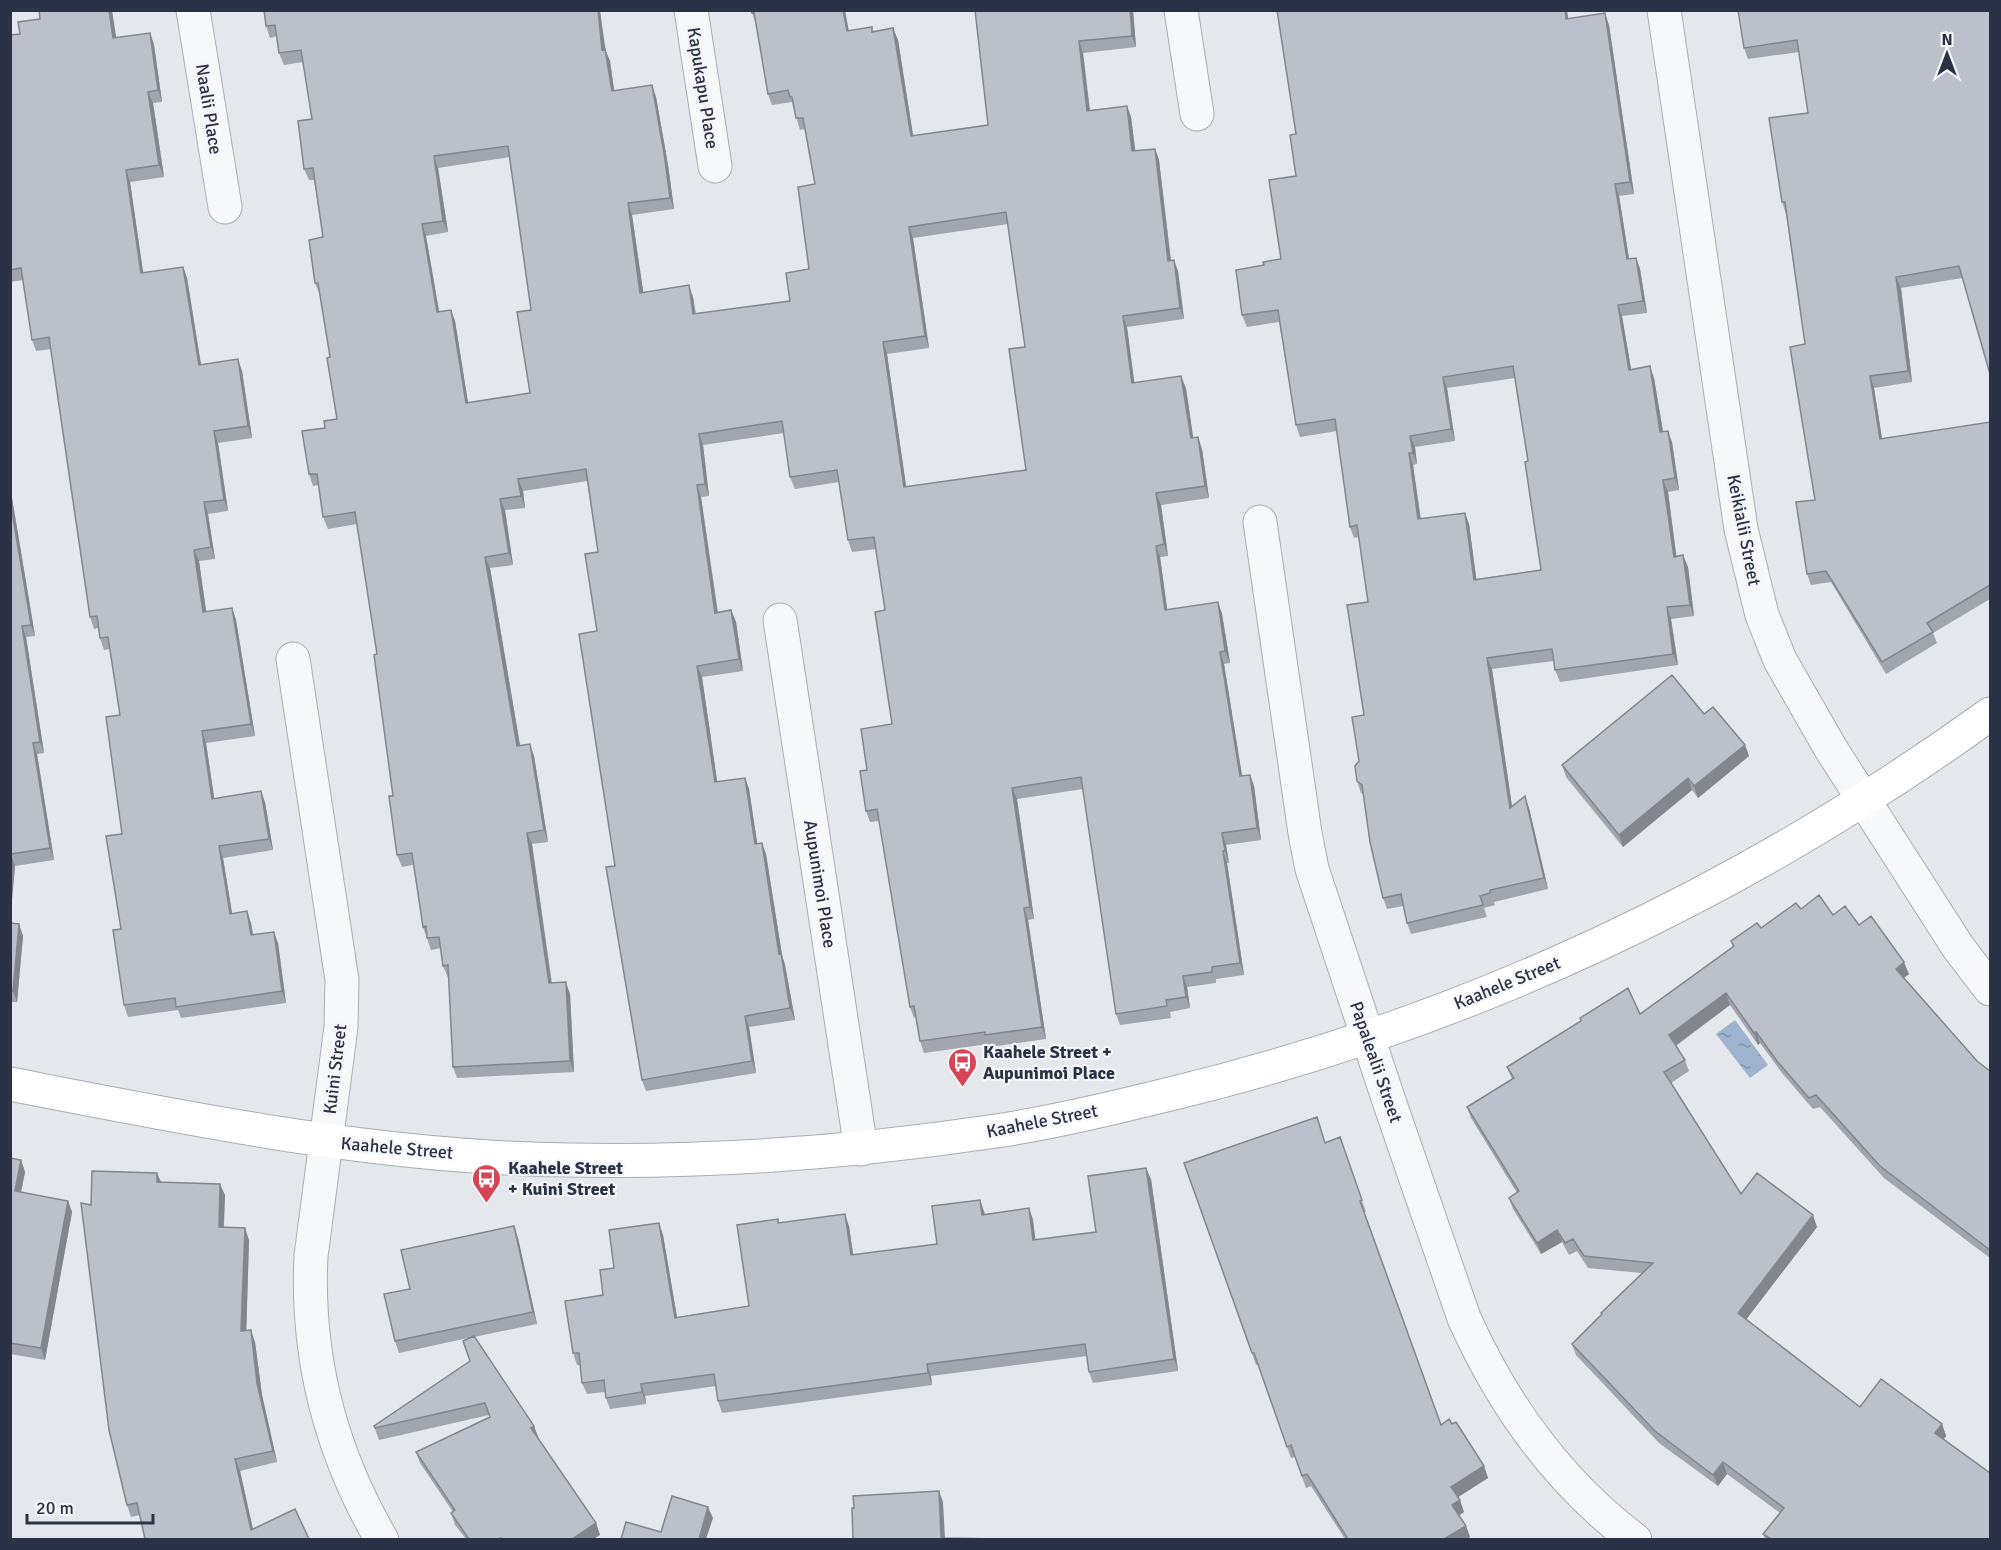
<svg xmlns="http://www.w3.org/2000/svg" width="2001" height="1550" viewBox="0 0 2001 1550" font-family="Signika,sans-serif">
  <style>
    .water { fill: url(#water-ripples) }
    .lines { fill: none; stroke-linecap: round; stroke-linejoin: round }
    .street-casing { stroke: #a8adb7; stroke-width: 35 }
    .secondary-casing { stroke: #a8adb7; stroke-width: 35 }
    .street { stroke: #f7f8fa; stroke-width: 33 }
    .secondary { stroke: #fff; stroke-width: 33 }
    .wall { fill: #a1a5ae; fill-rule: evenodd }
    .shaded-wall { fill: #83868d }
    .building { fill: #bbc0ca; stroke: #83868d; stroke-width: 1.5; fill-rule: evenodd }
    .labels { text-anchor: middle; dominant-baseline: central; stroke-width: 4.5; stroke-linejoin: round; paint-order: stroke }
    .street-label { font-size: 18px; fill: #2a3346; stroke: #f4f6f9 }
    .poi-label { font-size: 18px; font-weight: bold; fill: #2a3346; stroke: #f4f6f9; text-anchor: start }
  </style>
  <defs>
    <pattern id="water-ripples" width="26" height="14" patternUnits="userSpaceOnUse" patternTransform="scale(1.5)"><rect width="26" height="14" fill="#9eb3cd"/><path d="M2 4q2-2 4 0t4 0M15 11q2-2 4 0t4 0" fill="none" stroke="#8192a8"/></pattern>
  </defs>
  <rect width="100%" height="100%" fill="#e4e7ec"/>
  <path class="water" d="M1735 1020 1768 1065 1750 1078 1716 1034Z"/>
  <g class="lines">
    <defs>
      <path id="street" d="M193 10 225 207
        M691 10 715 166
        M1181 10 1197 114
        M1664 10 1741 529 1762 615 1780 660 1831 749 1958 947 1990 989
        M1260 522 1305 833 1312 869 1389 1101 1464 1318C1503 1405 1558 1482 1635 1540
        M780 620 861 1149
        M293 659 342 980 341 1027 311 1256C306 1358 330 1451 382 1540"/>
      <path id="secondary" d="M10 1084C195 1120 380 1158 569 1160 712 1163 855 1152 996 1131 1055 1122 1113 1108 1170 1094 1466 1023 1744 892 1990 714"/>
    </defs>
    <use href="#street" class="street-casing"/>
    <use href="#secondary" class="secondary-casing"/>
    <use href="#street" class="street"/>
    <use href="#secondary" class="secondary"/>
  </g>
  <path class="wall" d="M264 10 605 49 610 61 614 91 656 97 668 165 674 209 632 215 643 292 693 297 696 314 790 301 809 269 815 184 805 129 800 130 792 102 772 105 768 94 756 24 751 10 849 31 872 27 873 31 893 28 898 40 913 136 988 125 975 10H1133L1136 47 1083 53 1090 110 1127 106 1131 117 1135 151 1155 149 1159 160 1171 260 1178 271 1184 319 1127 327 1134 383 1186 388 1193 438 1202 449 1209 498 1161 505 1168 556 1160 557 1167 610 1218 602 1222 614 1230 663 1224 664 1242 776 1250 775 1254 786 1261 840 1226 845 1229 863H1227L1244 975 1216 979V983L1187 987 1190 1008 1170 1012 1171 1018 1120 1025 1116 1014 1083 789 1017 799 1034 919 1028 920 1046 1039 990 1047 988 1044 924 1053 920 1041 916 1018H914L910 1007 879 821 870 822 866 811 867 770 892 724 885 610 876 549 852 552 848 540 839 482 795 489 790 477 784 433 703 445 709 496 701 497 718 612 731 610 736 622 743 671 702 677 717 782 745 778 749 789 757 843 766 854 782 955 785 965 795 1020 749 1027 756 1073 646 1091 642 1080 615 866 597 631 598 552 587 481 523 491 525 508 505 510 513 565 490 568 520 746 534 756 548 842 532 844 552 983 570 994 574 1072 457 1078 453 1067 449 977 448 978 443 966 441 948 431 950 423 927 413 865 402 867 397 855 393 796 377 654 357 524 328 529 323 517 319 485 313 486 309 474 325 428 337 419 330 357 320 295 315 283 323 237 314 180H309L304 169 312 119 303 62 284 65 279 53 277 36 270 38 266 26ZM510 157 531 310 530 393 468 403 455 321 439 311 426 236 448 232 438 168ZM1008 224 1025 347 1026 470 906 487 887 354 929 348 913 238Z
    M1277 10H1567L1568 19 1609 25 1634 194 1619 196 1629 259 1636 258 1640 269 1647 313 1622 316 1631 369 1654 378 1663 432 1672 442 1679 490 1668 492 1676 556 1688 567 1694 616 1671 619 1678 665 1560 682 1555 670 1554 661 1492 669 1512 807 1529 808 1548 889 1494 902 1495 905 1484 908 1487 917 1411 934 1407 923 1403 906 1387 909 1383 898 1363 794 1361 793 1357 781 1364 715 1368 602 1359 537 1354 538 1350 527 1337 431 1300 437 1296 425 1279 322 1247 327 1242 315 1264 265 1281 259 1296 176V134ZM1515 378 1528 461 1541 570 1476 579 1469 524 1421 519 1413 465 1417 464 1415 447 1455 441 1447 388Z
    M1990 10 1962 278 1901 288 1912 382 1874 388 1882 439 1990 422V599L1933 633 1937 643 1886 674 1831 582 1811 585 1807 574 1815 500 1805 344 1786 214 1782 202 1808 113 1799 52 1748 59 1744 48Z
    M150 33 154 45 162 102 153 103 164 177 130 182 143 273 183 267 187 278 201 365 242 371 252 438 218 443 228 511 208 514 215 559 199 561 206 612 232 608 236 620 255 736 206 743 214 798 265 802 273 850 223 858 232 914 247 911 251 923 253 935 278 943 286 1003 181 1018 178 1010 128 1017 124 1005 121 929 122 834 120 715 110 649 104 650 100 638 98 628 94 629 90 617 51 349 36 351 32 340 23 280 10 282V35L20 34 116 38Z
    M10 486 35 636 26 637 44 753 37 754 54 860 15 866 10 922Z
    M1704 714 1745 745 1749 756 1698 798 1692 790 1623 847 1566 777 1562 765Z
    M1801 909 1833 915 1859 925 1909 974 1904 978 1977 1061 1990 1071V1258L1884 1178 1820 1107 1813 1109 1782 1073 1760 1043 1758 1045 1730 1005 1676 1046 1685 1060 1689 1071 1671 1083 1741 1194 1817 1227 1746 1319 1860 1407 1942 1424 1946 1436 1944 1439 1990 1539H1765L1763 1534 1780 1513 1727 1474 1718 1486 1659 1443 1576 1355 1572 1344 1601 1315V1313L1642 1273 1588 1268 1577 1251 1569 1255 1562 1242 1541 1254 1513 1209 1509 1198 1517 1193 1471 1118 1467 1107 1512 1079 1507 1067 1640 1014 1733 947 1731 941Z
    M10 923 19 924 23 936 17 1002H10Z
    M1340 1137 1366 1212H1364L1441 1425 1484 1466 1488 1478 1458 1497 1464 1512 1459 1515 1466 1526 1470 1537 1467 1539H1345L1311 1486 1306 1488 1295 1457 1291 1458 1258 1364 1256 1365 1252 1353 1325 1142Z
    M10 1158 21 1160 25 1172 21 1192 68 1201 72 1212 45 1360 10 1354Z
    M1151 1179 1178 1371 1093 1383 1089 1372 1087 1356 931 1376 932 1385 722 1413 718 1401 716 1386 645 1396 646 1404 610 1409 606 1398 605 1392 587 1394 582 1383 580 1365H577L573 1353 603 1295 614 1268 659 1223 663 1235 677 1317 749 1306 778 1219 779 1222 849 1226 853 1255 937 1244 980 1200 985 1214 1029 1208 1033 1220 1035 1240 1096 1232Z
    M161 1182 225 1195 224 1227 249 1240 246 1331 255 1342 262 1395 277 1462 240 1471 253 1529 309 1539 140 1515 131 1517 127 1505 91 1205Z
    M518 1238 537 1324 474 1337 534 1426 538 1437 537 1438 596 1523 600 1535 593 1539H466L455 1525 451 1513 453 1512 420 1463 416 1452 490 1417 489 1415 379 1440 374 1426 470 1361 468 1338 399 1353 395 1341 410 1289Z"/>
  <path class="shaded-wall" d="M109 10H112L118 49 113 38Z
    M598 10H600L607 61 602 50Z
    M843 10H845L851 43 847 31Z
    M1130 10H1133L1136 47 1132 36Z
    M1565 10H1567L1570 31 1566 19Z
    M1605 13 1609 25 1634 194 1630 182Z
    M893 28 898 40 915 148 911 136Z
    M150 33 154 45 162 102 158 90Z
    M1079 41 1083 53 1091 122 1087 111Z
    M605 49 610 61 616 103 612 91Z
    M652 85 656 97 668 165 674 209 670 198Z
    M148 92 153 103 164 177 159 165Z
    M1127 106 1131 117 1137 163 1132 151Z
    M1155 149 1159 160 1172 272 1168 261Z
    M434 156 438 168 448 232 443 221Z
    M126 170 130 182 145 285 141 273Z
    M1615 184 1619 196 1631 271 1627 259Z
    M628 203 632 215 645 304 640 293Z
    M422 224 426 236 441 323 437 312Z
    M909 227 913 238 929 348 925 336Z
    M1636 258 1640 269 1647 313 1643 301Z
    M1174 260 1178 271 1184 319 1180 308Z
    M183 267 187 278 203 377 199 365Z
    M1896 277 1901 288 1912 382 1908 371Z
    M689 285 693 297 697 326 693 314Z
    M1618 305 1622 316 1633 381 1629 370Z
    M451 310 455 321 470 415 466 403Z
    M1123 316 1127 327 1136 395 1132 383Z
    M883 342 887 354 908 499 904 487Z
    M238 359 242 371 252 438 248 426Z
    M1650 366 1654 378 1665 443 1660 432Z
    M1181 376 1186 388 1195 450 1191 438Z
    M1870 376 1874 388 1884 451 1880 439Z
    M1443 377 1447 388 1455 441 1451 429Z
    M214 431 218 443 228 511 224 500Z
    M1668 431 1672 442 1679 490 1675 478Z
    M699 434 703 445 709 496 705 484Z
    M1410 436 1415 447 1417 464 1413 453Z
    M1198 437 1202 449 1209 498 1205 486Z
    M1409 453 1413 465 1422 531 1418 519Z
    M518 479 523 491 525 508 521 496Z
    M1663 480 1668 492 1678 568 1674 557Z
    M697 485 701 497 719 624 715 613Z
    M10 486 35 636 31 625 10 500Z
    M1156 493 1161 505 1168 556 1164 544Z
    M500 499 505 510 513 565 509 553Z
    M204 502 208 514 215 559 211 547Z
    M1465 513 1469 524 1478 591 1474 580Z
    M1156 546 1160 557 1169 622 1165 610Z
    M194 550 199 561 208 624 203 612Z
    M1683 555 1688 567 1694 616 1690 605Z
    M485 557 490 568 522 757 517 746Z
    M1218 602 1222 614 1230 663 1225 651Z
    M1667 607 1671 619 1678 665 1673 654Z
    M232 608 236 620 255 736 251 724Z
    M731 610 736 622 743 671 739 659Z
    M22 626 26 637 44 753 40 742Z
    M1220 652 1224 664 1244 788 1240 776Z
    M1487 658 1492 669 1514 820 1510 808Z
    M697 666 702 677 719 794 715 782Z
    M202 731 206 743 216 810 212 799Z
    M33 743 37 754 54 860 50 848Z
    M530 744 534 756 548 842 544 830Z
    M1745 745 1749 756 1698 798 1694 786Z
    M1250 775 1254 786 1261 840 1257 828Z
    M745 778 749 789 759 855 755 844Z
    M1688 778 1692 790 1623 847 1619 835Z
    M1012 788 1017 799 1034 919 1030 907Z
    M261 791 265 802 273 850 269 839Z
    M1525 796 1529 808 1548 889 1544 878Z
    M527 833 532 844 553 995 549 983Z
    M1222 833 1226 845 1229 863 1225 851Z
    M762 843 766 854 782 955 785 965 795 1020 790 1008 779 954Z
    M219 846 223 858 234 925 230 914Z
    M1223 851 1227 863 1244 975 1240 963Z
    M11 854 15 866 10 922V862Z
    M1024 908 1028 920 1046 1039 1042 1027Z
    M247 911 251 923 255 947 251 935Z
    M19 924 23 936 17 1002 13 991Z
    M274 932 278 943 286 1003 282 991Z
    M1904 962 1909 974 1900 980 1896 969Z
    M1183 976 1187 987 1190 1008 1186 997Z
    M566 982 570 994 574 1072 570 1061Z
    M1726 993 1730 1005 1673 1047 1669 1035Z
    M745 1016 749 1027 756 1073 752 1061Z
    M1756 1032 1760 1043 1758 1045 1754 1033Z
    M21 1160 25 1172 19 1202 15 1191Z
    M1146 1168 1151 1179 1178 1371 1174 1359Z
    M157 1173 162 1184 157 1182Z
    M220 1184 225 1195 223 1238 219 1227Z
    M980 1200 984 1212 986 1226 982 1215Z
    M68 1201 72 1212 45 1360 41 1348Z
    M1029 1208 1033 1220 1037 1252 1033 1240Z
    M845 1214 849 1226 855 1267 851 1255Z
    M1813 1215 1817 1227 1742 1325 1738 1313Z
    M659 1223 663 1235 679 1329 675 1318Z
    M514 1226 518 1238 537 1324 533 1312Z
    M245 1228 249 1240 246 1343 241 1331Z
    M1557 1230 1562 1242 1541 1254 1537 1243Z
    M251 1330 255 1342 262 1395 277 1462 273 1451 257 1383Z
    M927 1364 931 1376 932 1385 928 1373Z
    M641 1384 645 1396 646 1404 642 1392Z
    M1942 1424 1946 1436 1940 1444 1935 1433Z
    M534 1426 538 1437 535 1439 531 1428Z
    M235 1459 240 1471 255 1539 251 1530Z
    M1723 1462 1727 1474 1718 1486 1713 1475Z
    M1484 1466 1488 1478 1455 1499 1451 1487Z
    M939 1491 943 1502 945 1539 941 1538Z
    M1460 1500 1464 1512 1457 1517 1452 1505Z
    M708 1507 713 1518 706 1539H699Z
    M596 1523 600 1535 593 1539H572Z
    M1466 1526 1470 1537 1467 1539H1444Z"/>
  <path class="building" d="M39 10H109L113 38 150 33 158 90 148 92 159 165 126 170 141 273 183 267 199 365 238 359 248 426 214 431 224 500 204 502 211 547 194 550 203 612 232 608 251 724 202 731 212 799 261 791 269 839 219 846 230 914 247 911 251 935 274 932 282 991 176 1007 175 998 124 1005 113 930 121 929 106 836 122 834 106 717 120 715 108 637 100 638 97 616 90 617 49 337 32 340 21 268 10 270V35L20 34 18 22 40 19Z
    M264 10H598L602 50 605 49 612 91 652 85 664 153 670 198 628 203 640 293 689 285 693 314 790 301 786 273 809 269 798 187 815 184 803 118H796L792 97H790L788 90 768 94 754 12 752 13 751 10H843L847 31 872 27V32L893 28 911 136 988 125 975 10H1130L1132 36 1079 41 1087 111 1127 106 1132 151 1155 149 1168 261 1174 260 1180 308 1123 316 1132 383 1181 376 1191 438 1198 437 1205 486 1156 493 1164 544 1156 546 1165 610 1218 602 1225 651 1220 652 1240 776 1250 775 1257 828 1222 833 1225 851H1223L1240 963 1212 967V972L1183 976 1186 997 1166 1000 1167 1006 1116 1014 1081 777 1012 788 1030 907 1024 908 1042 1027 985 1035V1032L920 1041 914 1006 910 1007 877 809 866 811 860 771 867 770 861 729 892 724 875 612 885 610 874 537 848 540 837 470 790 477 782 421 699 434 705 484 697 485 715 613 731 610 739 659 697 666 715 782 745 778 755 844 762 843 779 954 781 953 790 1008 745 1016 752 1061 642 1080 606 867 615 866 579 634 597 631 585 554 598 552 586 469 518 479 521 496 500 499 509 553 485 557 517 746 530 744 544 830 527 833 549 983 566 982 570 1061 453 1067 448 965 443 966 439 937 427 938 426 926 423 927 412 853 397 855 389 796H393L374 655 377 654 355 512 323 517 317 474H309L302 431 325 428 324 421 337 419 327 358 330 357 318 283H315L309 240 323 237 313 168 304 169 298 121 312 119 301 50 279 53 275 25 266 26ZM508 146 531 310 517 312 530 393 466 403 451 310 437 312 422 224 443 221 434 156ZM1006 212 1025 347 1009 349 1026 470 904 487 883 342 925 336 909 227Z
    M1277 10H1565L1566 19 1605 13 1630 182 1615 184 1627 259 1636 258 1643 301 1618 305 1629 370 1650 366 1660 432 1668 431 1675 478 1663 480 1674 557 1683 555 1690 605 1667 607 1673 654 1555 670 1552 649 1487 658 1510 808 1525 796 1544 878 1490 890V893L1480 896 1483 905 1407 923 1401 894 1383 898 1370 842 1362 785 1357 781 1355 766 1359 761 1352 717 1364 715 1347 605 1368 602 1357 525 1350 527 1335 419 1296 425 1278 310 1242 315 1236 270 1264 265 1263 262 1281 259 1269 180 1296 176 1290 135 1296 134ZM1513 366 1528 461 1525 462 1541 570 1474 580 1465 513 1418 519 1409 453H1413L1410 436 1451 429 1443 377Z
    M1738 10H1990V374L1959 266 1896 277 1908 371 1870 376 1880 439 1990 422V585L1927 623 1933 632 1882 662 1826 571 1807 574 1796 502 1815 500 1790 347 1805 344 1785 202H1782L1769 118 1808 113 1797 40 1744 48Z
    M10 500 31 625 22 626 40 742 33 743 50 848 11 854 10 862Z
    M1672 675 1704 714 1713 707 1745 745 1694 786 1688 778 1619 835 1562 765Z
    M1819 895 1833 915 1845 906 1859 925 1871 916 1904 962 1896 969 1977 1061 1990 1071V1250L1880 1166 1816 1095 1809 1098 1777 1061 1756 1032 1754 1033 1726 993 1669 1035 1685 1060 1664 1072 1741 1194 1757 1173 1813 1215 1738 1313 1860 1407 1881 1379 1942 1424 1935 1433 1990 1473V1539H1771L1763 1534 1784 1508 1723 1462 1713 1475 1655 1431 1572 1344 1602 1314 1601 1313 1653 1263 1584 1256 1573 1239 1565 1243 1557 1230 1537 1243 1509 1198 1519 1191 1467 1107 1514 1078 1507 1067 1581 1021 1580 1018 1628 988 1640 1014 1734 946 1731 941 1757 923 1761 928 1796 903 1801 909Z
    M10 923 19 924 13 991 10 990Z
    M1317 1117 1325 1143 1340 1137 1362 1200 1360 1201 1441 1425 1449 1419 1452 1424 1456 1422 1484 1466 1451 1487 1460 1500 1452 1505 1466 1526 1444 1539H1348L1307 1474 1302 1476 1291 1445 1287 1447 1254 1353H1252L1184 1163Z
    M10 1158 21 1160 15 1191 68 1201 41 1348 10 1343Z
    M1146 1168 1174 1359 1089 1372 1085 1344 927 1364 928 1373 718 1401 714 1374 641 1384 642 1392 606 1398 604 1380 582 1383 579 1353H573L565 1301 603 1295 600 1270 614 1268 609 1230 659 1223 675 1318 749 1306 737 1225 778 1219V1223L845 1214 851 1255 937 1244 932 1206 980 1200 982 1215 1029 1208 1033 1240 1096 1232 1088 1176Z
    M92 1171 157 1173V1182L220 1184 219 1227 245 1228 241 1331 251 1330 257 1383 273 1451 235 1459 251 1530 295 1509 309 1539H145L137 1503 127 1505 109 1430 81 1203 91 1205Z
    M514 1226 533 1312 395 1341 384 1294 410 1289 401 1250Z
    M474 1336 534 1426 531 1428 596 1523 572 1539H502L501 1538 498 1539H469L451 1513 455 1510 416 1452 490 1417 485 1403 375 1428 374 1426 470 1361 463 1341Z
    M939 1491 941 1538 1002 1539H853L852 1508H854L853 1496Z
    M672 1496 708 1507 699 1539H701H621L626 1522 661 1532Z"/>
  <defs>
    <symbol id="bus-pin" viewBox="-11 -11 22 30"><path d="M0 17L-7.5 6A9.5 9.5 0 1 1 7.5 6Z" fill="#d54555" stroke="#f4f6f9"/><path d="M-5-6H5V4H4V6H2V4H-2V6H-4V4H-5ZM-3.5-4V0h7V-4ZM-3.5 1.2v1.5H-2V1.2ZM2 1.2v1.5H3.5V1.2Z" fill="#fff"/></symbol>
  </defs>
  <g fill-rule="evenodd">
    <use href="#bus-pin" x="946" y="1046" width="33" height="45"/>
    <use href="#bus-pin" x="470" y="1162" width="33" height="45"/>
  </g>
  <g class="labels">
    <g class="street-label">
      <text transform="translate(703 88) rotate(81)">Kapukapu Place</text>
      <text transform="translate(209 109) rotate(81)">Naalii Place</text>
      <text transform="translate(1744 530) rotate(79)">Keikialii Street</text>
      <text transform="translate(820 884) rotate(81)">Aupunimoi Place</text>
      <text transform="translate(1507 983) rotate(-22)">Kaahele Street</text>
      <text transform="translate(1376 1062) rotate(71)">Papalealii Street</text>
      <text transform="translate(335 1069) rotate(-83)">Kuini Street</text>
      <text transform="translate(1042 1121) rotate(-11)">Kaahele Street</text>
      <text transform="translate(397 1148) rotate(5)">Kaahele Street</text>
    </g>
    <g class="poi-label">
      <text x="983" y="1052">Kaahele Street +<tspan x="983" dy="21">Aupunimoi Place</tspan></text>
      <text x="508" y="1168">Kaahele Street<tspan x="508" dy="21">+ Kuini Street</tspan></text>
    </g>
  </g>
  <rect width="2001" height="1550" fill="none" stroke="#2a3346" stroke-width="24"/>
  <g transform="translate(1947 54)" stroke="#f4f6f9" stroke-width="4.5" paint-order="stroke">
  <path d="M0-4.5L10 22L0 15L-10 22Z" fill="#2a3346"/>
  <text y="-9" font-size="16" font-weight="bold" text-anchor="middle" fill="#2a3346">N</text>
  </g>
  <path d="M27 1514v9h126v-9" fill="none" stroke="#2a3346" stroke-width="3"/>
  <text x="36" y="1514" font-size="18" fill="#2a3346" stroke="#f4f6f9" stroke-width="4.5" paint-order="stroke">20 m</text>
</svg>
